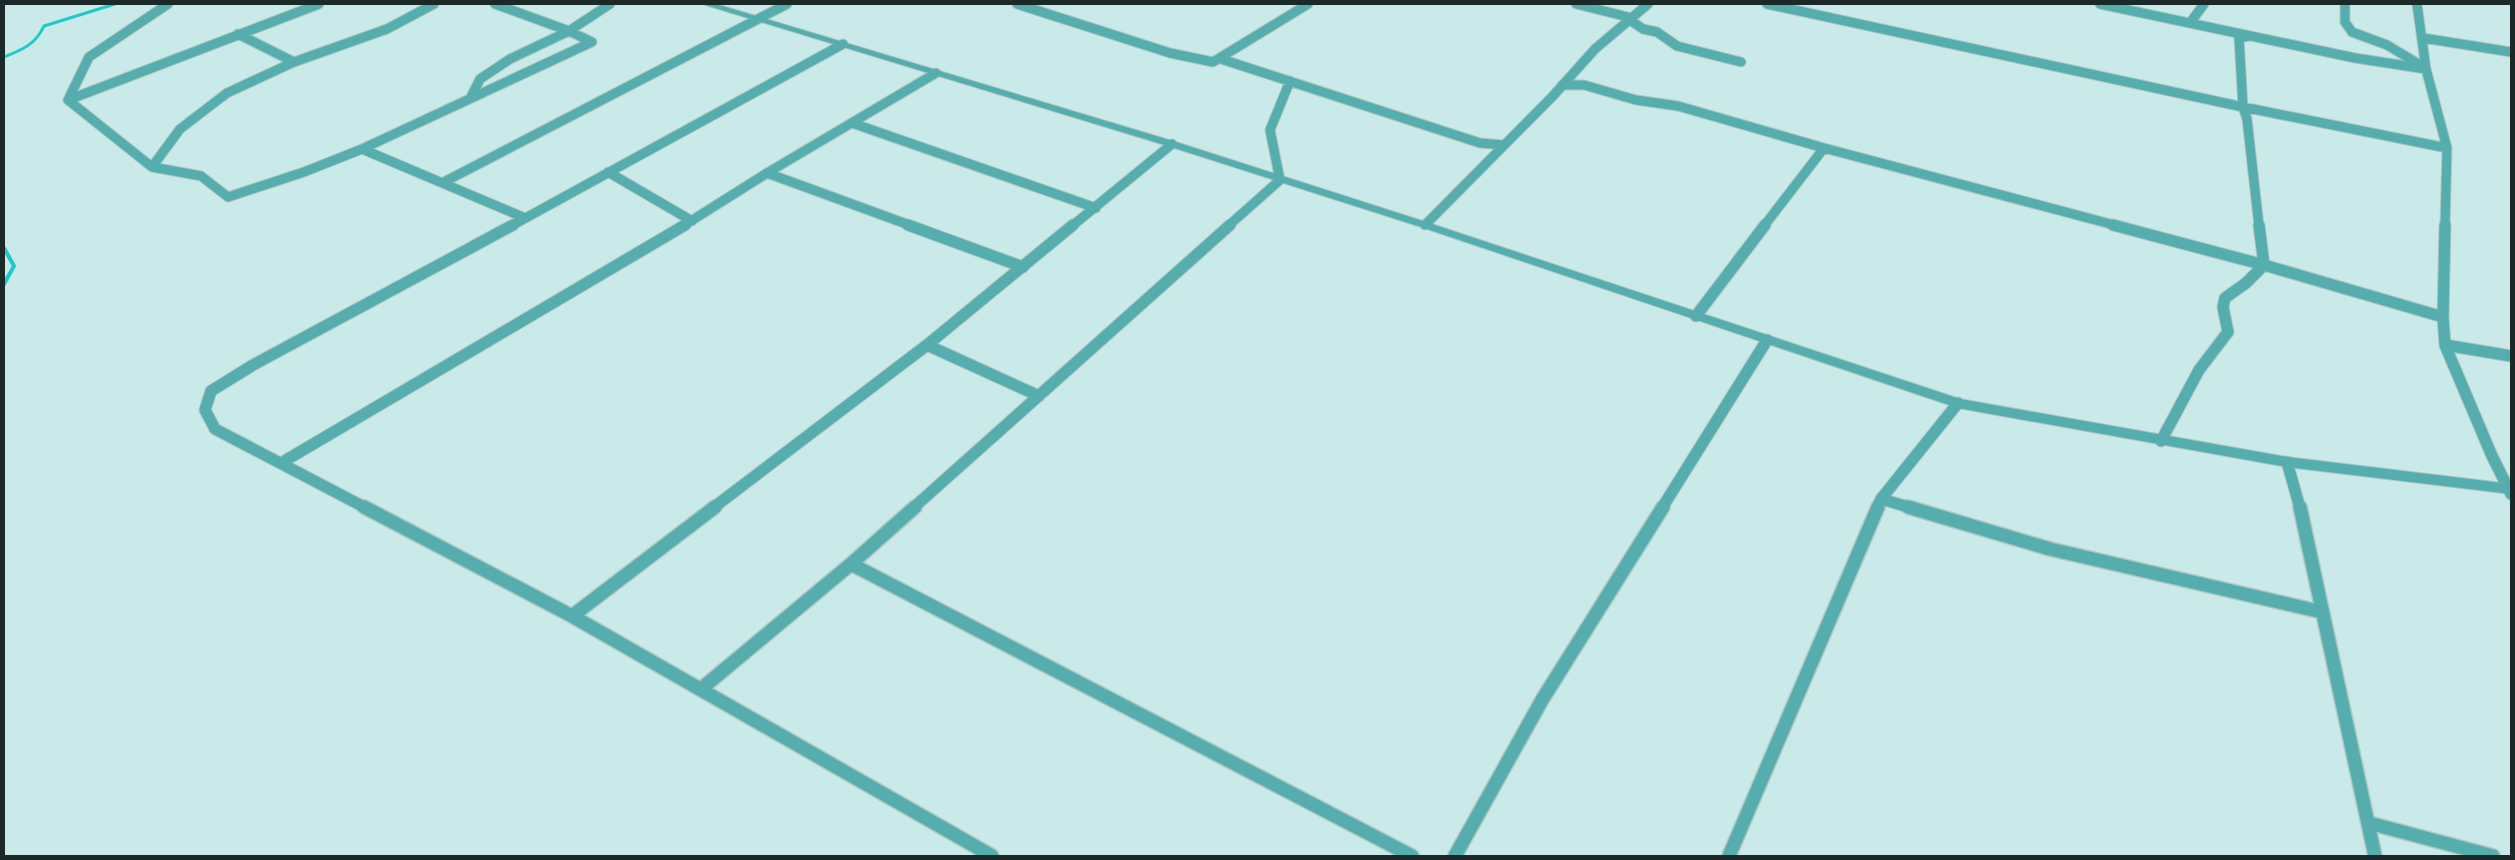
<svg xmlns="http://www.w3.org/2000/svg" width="2515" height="860" viewBox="0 0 2515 860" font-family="'Space Grotesk',sans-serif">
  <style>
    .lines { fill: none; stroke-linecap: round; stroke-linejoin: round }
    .stream-far1 { stroke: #1ec9ca; stroke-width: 3 }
    .stream { stroke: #1ec9ca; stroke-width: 4 }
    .minor-far2-casing { stroke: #aac7c6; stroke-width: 11 }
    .minor-far1-casing { stroke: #aac7c6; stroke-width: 13 }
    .minor-casing { stroke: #aac7c6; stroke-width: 16 }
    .tertiary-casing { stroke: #aac7c6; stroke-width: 2 }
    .minor-far2 { stroke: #56adad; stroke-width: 9 }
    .minor-far1 { stroke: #56adad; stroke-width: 11 }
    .minor { stroke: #56adad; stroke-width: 13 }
    .tertiary { fill: #56adad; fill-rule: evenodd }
  </style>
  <rect width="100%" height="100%" fill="#c9eae9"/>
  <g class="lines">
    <path class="stream-far1" d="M4 57C22 50 36 44 44 26L115 4"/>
    <path class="stream" d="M4 248 14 266 4 284"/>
    <defs>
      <path id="minor-far2" d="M434 4 387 29 294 62 227 93 180 129 152 167 201 176 228 197 304 172 362 149 525 218
        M1017 4 1170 53 1213 62 1308 4
        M1576 4 1632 18
        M1767 4 2243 107 2447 148
        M2100 4 2355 58 2426 69
        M2345 4V22L2352 32 2387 45 2422 66
        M2417 4 2426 69 2447 148 2445 226
        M1630 20 1643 29 1657 32 1677 46 1741 62
        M2190 23 2204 4
        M238 34 294 62
        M2249 36 2239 38 2243 107 2247 119 2259 226
        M2423 38 2511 52
        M1221 59 1480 143 1503 145
        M1562 85H1584L1636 100 1678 106 1824 148 2118 226
        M471 97 480 79 510 59 569 31 495 4
        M68 100 319 4
        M852 123 1096 208
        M362 149 592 42 569 31 610 4
        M152 167 68 100 89 57 168 4
        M608 172 692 221
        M767 173 912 226
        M444 182 787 4
        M1425 225 1552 97 1595 49 1648 4
        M511 226 843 44
        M683 226 767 173 936 73
        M1072 226 1172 144
        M1228 226 1280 180 1270 130 1290 81
        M1764 226 1824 148"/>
      <path id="minor-far1" d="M908 225 1023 267
        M2113 225 2264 265 2443 317
        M2445 225 2443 317 2445 345 2492 456 2511 494
        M1696 316 1765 225
        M927 345 1039 396
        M2445 345 2511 356
        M2161 441 2199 370 2228 332 2223 307 2225 298 2246 283 2264 265 2259 225
        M2287 462 2300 508
        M281 463 685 225
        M1881 499 1912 508
        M366 508 215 429 205 410 211 391 253 365 513 225
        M713 508 927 345 1073 225
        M913 508 1230 225
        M1662 508 1767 340
        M1877 508 1881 499 1958 403"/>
      <path id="minor" d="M364 507 572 616 992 856
        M1908 507 2050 549 2322 612
        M2300 507 2375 856
        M851 564 1412 856
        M572 616 715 507
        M701 689 851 564 915 507
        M2369 823 2493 856
        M1455 856 1542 700 1663 507
        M1729 856 1878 507"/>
      <path id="tertiary" d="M702 4H716L1176 142 1429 223 1960 399 2287 457 2511 484V494L2287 467 1958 408 1421 227 1168 146Z"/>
    </defs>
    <use href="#minor-far2" class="minor-far2-casing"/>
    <use href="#minor-far1" class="minor-far1-casing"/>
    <use href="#minor" class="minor-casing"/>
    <use href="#tertiary" class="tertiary-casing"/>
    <use href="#minor-far2" class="minor-far2"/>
    <use href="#minor-far1" class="minor-far1"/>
    <use href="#minor" class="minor"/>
    <use href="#tertiary" class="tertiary"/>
  </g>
  <rect width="2515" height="860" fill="none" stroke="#1c2929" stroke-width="10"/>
</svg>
